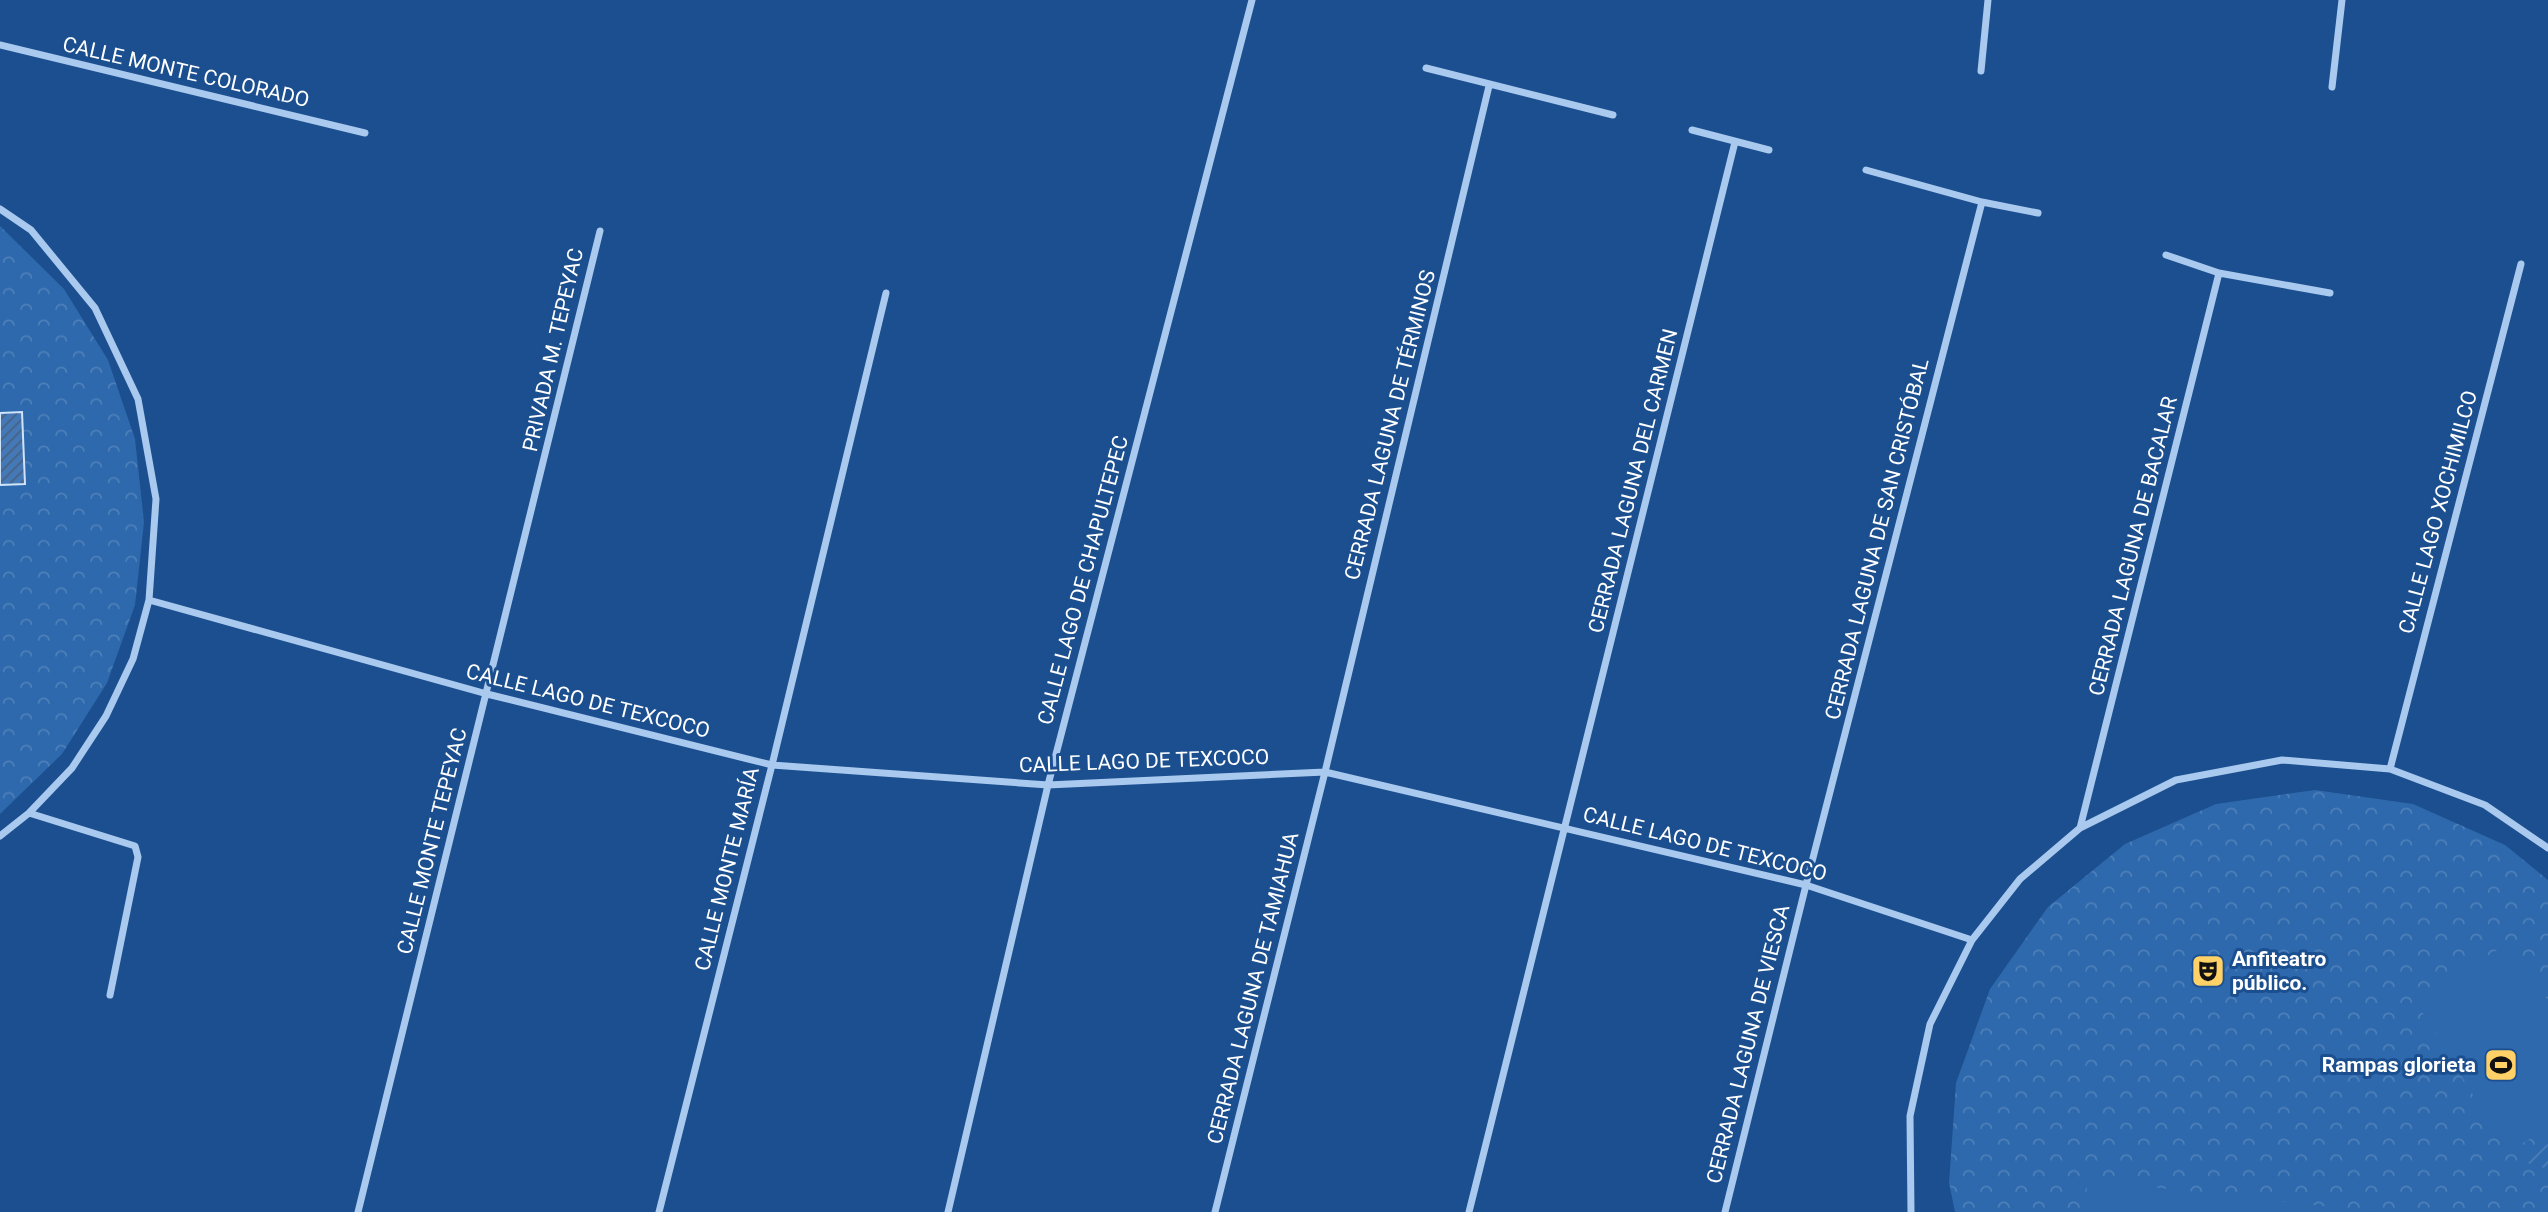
<svg xmlns="http://www.w3.org/2000/svg" width="2548" height="1212" viewBox="0 0 2548 1212" font-family="Roboto,sans-serif">
  <style>
    .forest { fill: url(#forest-crowns) }
    .garden { fill: url(#garden-furrows) }
    .pitch { fill: #2e69ad }
    .building { fill: url(#building-hatch); stroke: #cfe3fa; stroke-width: 2 }
    .lines { fill: none; stroke-linecap: round; stroke-linejoin: round }
    .minor { stroke: #a9c9ee; stroke-width: 7 }
    .labels { text-anchor: middle; dominant-baseline: central; stroke-width: 6; stroke-linejoin: round; paint-order: stroke }
    .street-label { font-size: 21px; fill: #fff; stroke: #1b4f8f }
    .poi-label { font-size: 21px; font-weight: bold; fill: #fff; stroke: #1b4f8f; text-anchor: start }
  </style>
  <defs>
    <pattern id="forest-crowns" width="20" height="18" patternUnits="userSpaceOnUse" patternTransform="scale(1.75)"><rect width="20" height="18" fill="#2e69ad"/><path d="M2 6a3 3 0 1 1 6 0M12 15a3 3 0 1 1 6 0" fill="none" stroke="#4d80b9"/></pattern>
    <pattern id="garden-furrows" width="10" height="10" patternUnits="userSpaceOnUse" patternTransform="scale(1.75)"><rect width="10" height="10" fill="#2e69ad"/><path d="M-1 1l2-2M0 10L10 0M9 11l2-2" fill="none" stroke="#4d80b9"/></pattern>
    <pattern id="building-hatch" width="6" height="6" patternUnits="userSpaceOnUse" patternTransform="scale(1.75)"><rect width="6" height="6" fill="#4478b7"/><path d="M-1 1l2-2M0 6l6-6M5 7l2-2" fill="none" stroke="#486282"/></pattern>
  </defs>
  <rect width="100%" height="100%" fill="#1b4f8f"/>
  <path class="forest" d="M0 226 64 289 108 360 135 439 144 522 135 605 107 683 62 754 0 814Z
    M2315 790 2413 804 2505 845 2548 880V1212H1955L1949 1183 1956 1083 1990 989 2048 907 2125 844 2216 804Z"/>
  <path class="garden" d="M2548 1144V1169L2521 1161Z"/>
  <path class="pitch" d="M2512 941 2548 1001V1128L2508 1152 2415 1000Z
    M2088 1180 2376 1212H2084Z"/>
  <path class="building" d="M22 412 25 484 0 485V413Z"/>
  <g class="lines">
    <path class="minor" d="M0 45 365 133
      M1426 68 1613 115
      M1981 71 1988 0
      M2332 87 2342 0
      M1692 130 1769 150
      M1866 170 1982 202 2038 213
      M0 209 31 230 95 308 138 399 156 499 149 600 133 659 106 716 72 768 29 813 0 836
      M2166 255 2219 273 2330 293
      M149 600 487 694 772 765 1048 785 1325 772 1806 885 1972 940
      M2390 769 2521 264
      M29 813 135 846 138 857 110 995
      M2080 828 2219 273
      M358 1212 600 231
      M659 1212 772 765 886 293
      M948 1212 1048 785 1252 0
      M1215 1212 1325 772 1489 86
      M1469 1212 1735 142
      M1725 1212 1806 885 1982 202
      M1911 1212 1910 1116 1930 1024 1972 940 2020 879 2080 828 2176 780 2282 760 2390 769 2485 805 2548 848"/>
  </g>
  <defs>
    <symbol id="theatre-square" viewBox="-11 -11 22 22"><rect x="-9" y="-9" width="18" height="18" rx="4" fill="#ffd166" stroke="#1b4f8f"/><path d="M-5-5.5Q0-4 5-5.5V0Q5 5 0 6Q-5 5-5 0ZM-3.3-2.5H-1v1.5H-3.3ZM1-2.5H3.3v1.5H1ZM-2.8 1Q0 5.5 2.8 1Z" fill="#111"/></symbol>
    <symbol id="stadium-square" viewBox="-11 -11 22 22"><rect x="-9" y="-9" width="18" height="18" rx="4" fill="#ffd166" stroke="#1b4f8f"/><path d="M0-5a6.5 5 0 1 0 0 10a6.5 5 0 1 0 0-10ZM-3.5-1.8h7v3.6h-7Z" fill="#111"/></symbol>
  </defs>
  <g fill-rule="evenodd">
    <use href="#theatre-square" x="2189" y="952" width="38" height="38"/>
    <use href="#stadium-square" x="2482" y="1046" width="38" height="38"/>
  </g>
  <g class="labels">
    <g class="street-label">
      <text transform="translate(186 72) rotate(13)">CALLE MONTE COLORADO</text>
      <text transform="translate(553 350) rotate(-77)">PRIVADA M. TEPEYAC</text>
      <text transform="translate(1390 425) rotate(-76)">CERRADA LAGUNA DE TÉRMINOS</text>
      <text transform="translate(1633 481) rotate(-76)">CERRADA LAGUNA DEL CARMEN</text>
      <text transform="translate(2438 512) rotate(-75)">CALLE LAGO XOCHIMILCO</text>
      <text transform="translate(1877 539) rotate(-76)">CERRADA LAGUNA DE SAN CRISTÓBAL</text>
      <text transform="translate(2133 546) rotate(-76)">CERRADA LAGUNA DE BACALAR</text>
      <text transform="translate(1083 580) rotate(-75)">CALLE LAGO DE CHAPULTEPEC</text>
      <text transform="translate(588 701) rotate(14)">CALLE LAGO DE TEXCOCO</text>
      <text transform="translate(1144 761) rotate(-2)">CALLE LAGO DE TEXCOCO</text>
      <text transform="translate(432 841) rotate(-76)">CALLE MONTE TEPEYAC</text>
      <text transform="translate(1705 844) rotate(14)">CALLE LAGO DE TEXCOCO</text>
      <text transform="translate(727 869) rotate(-76)">CALLE MONTE MARÍA</text>
      <text transform="translate(1253 988) rotate(-76)">CERRADA LAGUNA DE TAMIAHUA</text>
      <text transform="translate(1748 1044) rotate(-76)">CERRADA LAGUNA DE VIESCA</text>
    </g>
    <g class="poi-label">
      <text x="2232" y="959">Anfiteatro<tspan x="2232" dy="24">público.</tspan></text>
      <text x="2476" y="1065" text-anchor="end">Rampas glorieta</text>
    </g>
  </g>
</svg>
